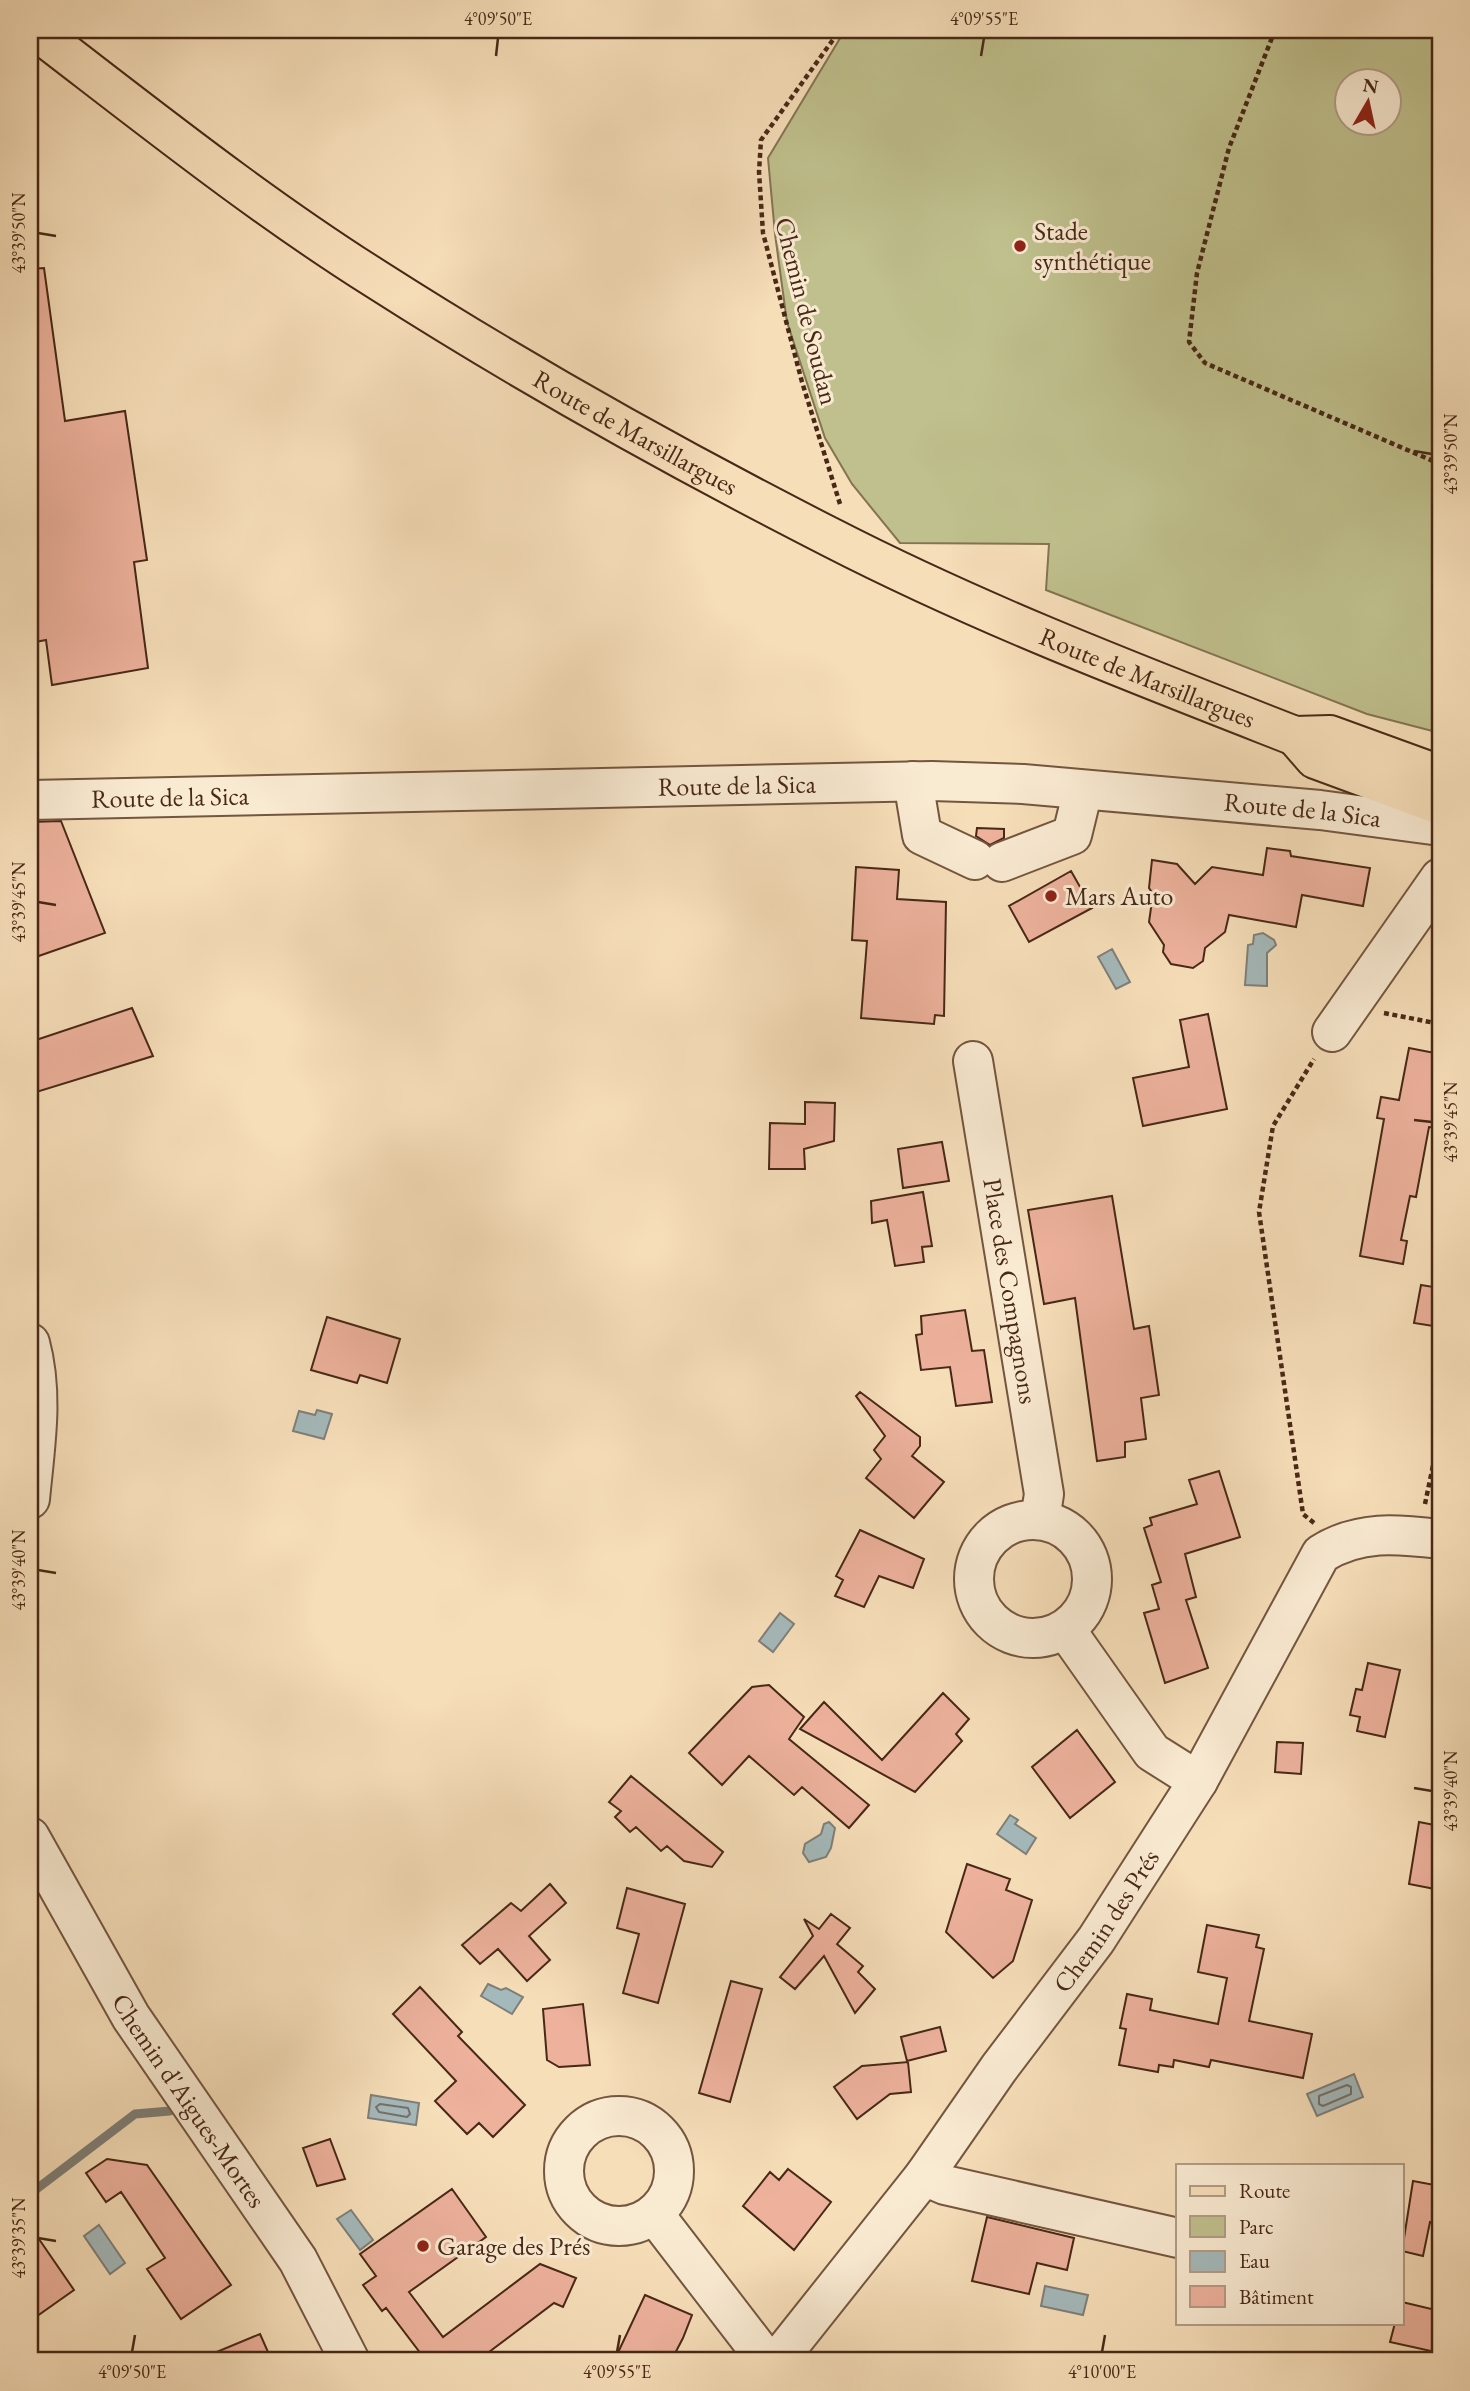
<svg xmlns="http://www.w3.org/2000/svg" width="1470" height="2391" viewBox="0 0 1470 2391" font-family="'EB Garamond',serif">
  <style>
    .green { fill: #bfc08d; stroke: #847452; stroke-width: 2; fill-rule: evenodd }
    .water { fill: #a4b9bb; stroke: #7f7f79; stroke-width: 2 }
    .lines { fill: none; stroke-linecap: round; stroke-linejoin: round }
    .shore { stroke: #767068; stroke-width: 2 }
    .stream { stroke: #7f7f79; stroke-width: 9 }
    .building { fill: #edb19c; stroke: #482816; stroke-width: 2 }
    .minor-casing { stroke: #74563f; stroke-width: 42 }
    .major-casing { stroke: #482816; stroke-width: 42 }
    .path { stroke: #482816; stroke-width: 4.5; stroke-dasharray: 5 3.5; stroke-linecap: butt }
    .minor { stroke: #f9ead2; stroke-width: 38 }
    .major { stroke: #f6deb9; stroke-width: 38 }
    .ticks { fill: none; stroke: #482816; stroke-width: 2.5 }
    .poi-dot { fill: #8f2418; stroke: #f9ead2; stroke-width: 2.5 }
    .labels { text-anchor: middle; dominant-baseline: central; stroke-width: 6; stroke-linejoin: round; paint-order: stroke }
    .poi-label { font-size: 26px; fill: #482816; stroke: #f9ead2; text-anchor: start }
    .street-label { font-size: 26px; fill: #482816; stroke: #f9ead2 }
    .neatline { fill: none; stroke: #482816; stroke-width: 2.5 }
    .ticks-label { font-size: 18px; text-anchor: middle; fill: #482816 }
  </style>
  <rect width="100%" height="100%" fill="#f6deb9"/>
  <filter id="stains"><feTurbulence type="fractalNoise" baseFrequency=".00286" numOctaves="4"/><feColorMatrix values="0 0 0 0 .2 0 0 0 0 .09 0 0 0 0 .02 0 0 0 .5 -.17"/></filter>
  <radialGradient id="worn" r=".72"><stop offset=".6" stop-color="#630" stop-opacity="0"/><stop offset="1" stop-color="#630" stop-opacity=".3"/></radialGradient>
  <path class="green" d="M845 30H1440V733L1367 714 1046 590 1049 544 900 543 852 484 825 438 787 322 775 234 768 158ZM1348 80H1390V122H1348Z"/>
  <path class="water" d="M1263 933 1274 940 1276 945 1267 953V986L1245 985 1248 945 1253 944 1254 935Z
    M1112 949 1130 982 1116 989 1098 957Z
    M317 1410 332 1414 324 1439 293 1431 299 1411 315 1415Z
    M780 1613 794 1624 773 1652 759 1641Z
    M1010 1815 1018 1820 1015 1824 1036 1838 1026 1854 997 1834Z
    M829 1822 835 1828 831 1848 826 1857 809 1862 803 1853 805 1844 821 1834 824 1824Z
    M488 1984 501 1990 506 1988 523 1997 512 2014 481 1996Z
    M1354 2074 1363 2097 1317 2116 1307 2094Z
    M371 2095 419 2103 416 2125 368 2118Z
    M351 2210 373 2240 360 2250 337 2219Z
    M99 2225 125 2263 110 2274 84 2236Z
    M1045 2286 1088 2295 1083 2315 1041 2306Z"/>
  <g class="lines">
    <path class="shore" d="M1347 2085 1351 2087V2094L1323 2106 1319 2104V2096Z
      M380 2104 408 2108 410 2114 407 2117 379 2112 376 2107Z"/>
    <path class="stream" d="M30 2194 135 2114 170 2111"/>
  </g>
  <path class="building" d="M44 268 65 421 125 411 147 560 134 562 148 668 52 685 46 640 30 643V269Z
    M61 821 105 933 30 959V822Z
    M977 828 1004 829V838L990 845 976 836Z
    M1267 848 1290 851 1291 856 1370 868 1363 906 1302 895 1296 927 1229 915 1225 932 1205 948 1203 961 1193 968 1171 964 1163 952 1164 945 1149 922 1153 894 1149 888 1152 860 1177 864 1195 884 1212 867 1263 875Z
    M856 867 899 870 897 899 946 902 944 1016 935 1015 934 1024 861 1018 867 941 852 940Z
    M1071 871 1092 908 1029 942 1009 906Z
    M132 1008 153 1056 30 1094V1042Z
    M1208 1014 1227 1109 1143 1126 1133 1078 1189 1067 1180 1020Z
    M1409 1048 1440 1054V1108L1435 1107 1440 1108V1128L1429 1127 1416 1197 1410 1196 1401 1240 1407 1241 1403 1264 1360 1256 1384 1119 1377 1118 1381 1097 1399 1100Z
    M805 1102 835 1103 834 1141 804 1149 805 1169H769L770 1123 805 1124Z
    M942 1142 949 1181 903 1188 898 1149Z
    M923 1192 932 1246 922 1247 924 1262 895 1266 887 1220 872 1223 871 1201Z
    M1112 1196 1134 1329 1149 1326 1159 1395 1141 1398 1146 1439 1125 1442V1457L1097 1461 1075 1298 1044 1304 1028 1210Z
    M1421 1285 1440 1288V1327L1414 1323Z
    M965 1310 972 1351 984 1350 992 1402 956 1406 950 1367 921 1370 916 1335 922 1334 921 1316Z
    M327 1317 400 1339 387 1383 360 1375 357 1383 311 1370Z
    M860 1392 920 1437V1446L912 1456 944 1482 914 1518 866 1478 881 1459 874 1450 885 1436 856 1396Z
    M1219 1471 1240 1537 1185 1554 1196 1597 1186 1600 1208 1668 1165 1683 1144 1613 1159 1609 1152 1585 1161 1582 1144 1528 1152 1525 1150 1518 1197 1504 1189 1480Z
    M860 1530 924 1559 913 1588 879 1576 864 1607 835 1596 843 1580 836 1576Z
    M1368 1663 1400 1670 1385 1737 1357 1731 1360 1717 1350 1715 1356 1689 1362 1690Z
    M769 1685 804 1717 789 1739 869 1805 849 1828 802 1787 794 1795 749 1756 722 1785 689 1753 752 1687Z
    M943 1693 969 1719 956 1734 962 1741 915 1792 800 1729 824 1702 882 1760Z
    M1077 1730 1115 1782 1070 1818 1032 1767Z
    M1277 1742 1303 1743 1301 1774 1275 1772Z
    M631 1776 723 1852 712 1867 684 1861 667 1846 661 1851 636 1827 630 1832 615 1817 621 1811 609 1802Z
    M1419 1822 1440 1826V1890L1409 1884Z
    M967 1864 1010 1879 1006 1890 1032 1900 1013 1961 993 1978 946 1932Z
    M550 1884 566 1903 529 1936 550 1960 527 1981 498 1949 480 1964 462 1945 511 1903 521 1911Z
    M627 1888 685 1904 658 2003 623 1993 639 1934 617 1928Z
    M831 1914 850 1928 837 1944 863 1966 858 1972 875 1989 855 2013 824 1956 795 1989 780 1977 813 1936 804 1919 819 1929Z
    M1207 1925 1259 1935 1256 1947 1264 1949 1249 2021 1312 2034 1303 2078 1211 2060 1209 2067 1174 2060 1173 2067 1159 2065 1158 2072 1119 2065 1126 2029 1120 2028 1127 1994 1152 1999 1150 2010 1218 2024 1227 1978 1198 1972Z
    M731 1981 762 1989 730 2102 699 2093Z
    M420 1987 462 2032 458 2036 525 2105 493 2137 479 2123 467 2134 435 2101 456 2081 393 2014Z
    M583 2004 590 2065 559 2067 547 2060 543 2009Z
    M940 2027 946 2051 907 2061 901 2037Z
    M908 2062 911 2092 890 2094 857 2119 834 2087 862 2066Z
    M330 2139 345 2179 317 2186 303 2148Z
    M107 2159 147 2165 231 2285 181 2319 147 2269 165 2258 121 2192 106 2202 86 2173Z
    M788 2169 831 2202 794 2250 743 2206 770 2172 779 2180Z
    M1413 2181 1440 2186V2225L1430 2222 1423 2256 1402 2251Z
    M452 2189 486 2237 409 2292 443 2337 540 2264 576 2278 563 2307 554 2303 477 2361H411L421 2354 386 2308 382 2311 363 2285 376 2276 360 2254Z
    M987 2217 1074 2238 1067 2270 1037 2263 1029 2294 972 2281Z
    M30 2226 74 2290 30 2321Z
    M645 2295 692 2315 683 2338 671 2361H614Z
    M1402 2302 1440 2311V2353L1390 2342 1395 2323H1402Z
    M260 2334 272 2361H195Z"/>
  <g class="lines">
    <defs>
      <g id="minor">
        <path d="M913 781 922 835 975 860"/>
        <path id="s1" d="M30 800 932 781 1023 784 1320 810 1440 826"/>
        <path d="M1002 862 1072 835 1083 790"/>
        <path d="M1332 1032 1440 878"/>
        <path id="s2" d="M973 1061 1044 1494 1040 1520"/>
        <path d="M30 1343C44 1395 35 1446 30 1499"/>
        <circle cx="1033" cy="1579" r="59"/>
        <path d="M1066 1630 1152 1752 1198 1781"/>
        <path id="s3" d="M30 1837 131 2017 298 2260 350 2361"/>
        <circle cx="619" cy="2171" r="55"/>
        <path d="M924 2176 945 2185 1178 2238"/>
        <path d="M654 2214 767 2361"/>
        <path id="s4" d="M777 2361 924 2176 999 2068 1096 1940 1198 1781 1321 1554C1359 1530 1397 1534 1440 1539"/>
      </g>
      <g id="major">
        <path id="s5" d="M35 30C146 115 257 204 376 279 523 373 677 459 832 538 982 615 1139 675 1295 736L1330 735 1440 775"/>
        <path d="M1295 736 1315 759 1440 805"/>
      </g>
    </defs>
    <use href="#minor" class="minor-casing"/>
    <use href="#major" class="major-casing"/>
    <path class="path" d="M1275 30 1229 148 1197 273 1189 342 1205 363 1440 464
      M840 504 802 382 763 233 759 172 761 140 840 30
      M1384 1013 1440 1024
      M1425 1504 1440 1432
      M1314 1523 1303 1514 1259 1212 1273 1126 1314 1059"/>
    <use href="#minor" class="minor"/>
    <use href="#major" class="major"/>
  </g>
  <path class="ticks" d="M496 56 498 38M981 56 984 38M38 233 56 236M1414 451 1432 454M38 902 56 905M1414 1120 1432 1122M38 1570 56 1573M1414 1788 1432 1791M38 2238 56 2241M132 2352 135 2335M617 2352 620 2335M1102 2352 1105 2335"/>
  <g class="poi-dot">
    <circle cx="1020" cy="246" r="7"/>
    <circle cx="1051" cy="896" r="7"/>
    <circle cx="423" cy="2246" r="7"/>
  </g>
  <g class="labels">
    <g class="poi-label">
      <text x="1034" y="231">Stade<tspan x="1034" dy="30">synthétique</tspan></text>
      <text x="1065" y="896">Mars Auto</text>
      <text x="437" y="2246">Garage des Prés</text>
    </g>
    <g class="street-label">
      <text transform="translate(807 311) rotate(76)">Chemin de Soudan</text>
      <text stroke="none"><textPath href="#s5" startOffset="724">Route de Marsillargues</textPath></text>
      <text stroke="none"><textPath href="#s5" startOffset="1292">Route de Marsillargues</textPath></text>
      <text stroke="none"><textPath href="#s1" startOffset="707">Route de la Sica</textPath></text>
      <text stroke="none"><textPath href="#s1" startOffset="140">Route de la Sica</textPath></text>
      <text stroke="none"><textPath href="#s1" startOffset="1274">Route de la Sica</textPath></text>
      <text stroke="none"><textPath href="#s2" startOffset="233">Place des Compagnons</textPath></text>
      <text stroke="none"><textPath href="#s4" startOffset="550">Chemin des Prés</textPath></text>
      <text stroke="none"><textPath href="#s3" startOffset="308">Chemin d'Aigues-Mortes</textPath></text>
    </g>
  </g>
  <rect width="1470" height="2391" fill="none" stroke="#f6deb9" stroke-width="77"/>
  <rect x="1176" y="2164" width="228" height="161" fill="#f9ead2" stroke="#b29c87" stroke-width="2"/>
  <rect x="1190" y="2186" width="35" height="10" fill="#f6deb9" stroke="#b29c87" stroke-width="2"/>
  <text x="1239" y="2198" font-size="21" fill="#482816">Route</text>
  <rect x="1190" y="2216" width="35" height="21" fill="#bfc08d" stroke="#b29c87" stroke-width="2"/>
  <text x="1239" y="2234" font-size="21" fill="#482816">Parc</text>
  <rect x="1190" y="2251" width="35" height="21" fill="#a4b9bb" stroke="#b29c87" stroke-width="2"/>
  <text x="1239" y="2268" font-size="21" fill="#482816">Eau</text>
  <rect x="1190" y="2286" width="35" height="21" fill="#edb19c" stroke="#b29c87" stroke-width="2"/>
  <text x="1239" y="2304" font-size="21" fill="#482816">Bâtiment</text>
  <g transform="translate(1368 102) rotate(9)"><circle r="33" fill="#f9ead2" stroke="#b29c87" stroke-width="2"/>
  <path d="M0-5L12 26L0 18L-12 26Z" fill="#8f2418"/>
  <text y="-10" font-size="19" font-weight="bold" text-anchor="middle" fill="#482816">N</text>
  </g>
  <rect x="38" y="38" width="1394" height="2314" class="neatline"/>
  <g class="ticks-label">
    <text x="498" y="25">4°09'50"E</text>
    <text x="984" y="25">4°09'55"E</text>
    <text transform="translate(19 233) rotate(-90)" y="6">43°39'50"N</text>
    <text transform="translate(1451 454) rotate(-90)" y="6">43°39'50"N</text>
    <text transform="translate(19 902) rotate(-90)" y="6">43°39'45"N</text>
    <text transform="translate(1451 1122) rotate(-90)" y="6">43°39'45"N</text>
    <text transform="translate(19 1570) rotate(-90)" y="6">43°39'40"N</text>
    <text transform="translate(1451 1791) rotate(-90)" y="6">43°39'40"N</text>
    <text transform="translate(19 2238) rotate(-90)" y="6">43°39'35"N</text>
    <text x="132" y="2378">4°09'50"E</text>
    <text x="617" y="2378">4°09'55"E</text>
    <text x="1102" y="2378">4°10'00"E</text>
  </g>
  <rect width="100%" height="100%" filter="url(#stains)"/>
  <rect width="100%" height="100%" fill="url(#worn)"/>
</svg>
